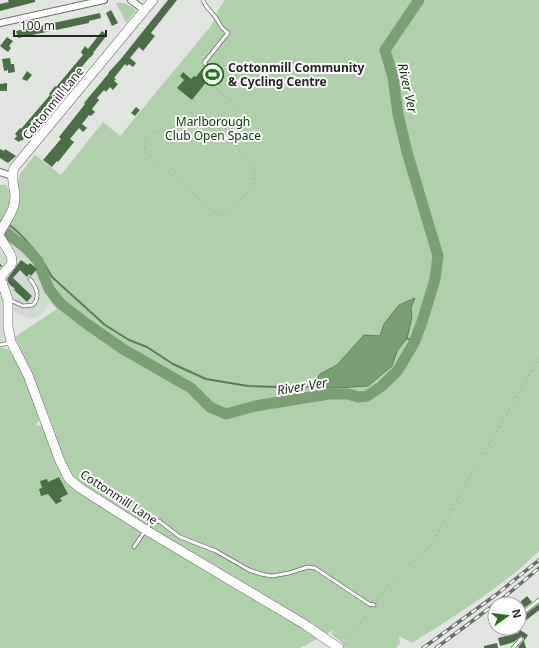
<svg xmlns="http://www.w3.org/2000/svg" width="539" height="648" viewBox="0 0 539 648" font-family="'Noto Sans',sans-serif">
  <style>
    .built { fill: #d0dbcf }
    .green { fill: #afd0aa; fill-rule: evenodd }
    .water { fill: #799f73; stroke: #607b5c }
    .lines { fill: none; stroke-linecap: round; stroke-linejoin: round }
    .stream { stroke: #607b5c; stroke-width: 2 }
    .river { stroke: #799f73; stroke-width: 11 }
    .building { fill: #4a6f45 }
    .lane-casing { stroke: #6a6f6a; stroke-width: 4.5 }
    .street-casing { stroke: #6a6f6a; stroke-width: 8 }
    .secondary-casing { stroke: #6a6f6a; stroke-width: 10 }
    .path { stroke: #a5aaa5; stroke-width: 1; stroke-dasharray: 2 3; stroke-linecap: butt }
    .lane { stroke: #fff; stroke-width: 3 }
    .street { stroke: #fff; stroke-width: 6 }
    .secondary { stroke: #fff; stroke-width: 9 }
    .rail-casing { stroke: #6b6f6b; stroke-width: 3.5 }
    .rail { stroke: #fff; stroke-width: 2; stroke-dasharray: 6; stroke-linecap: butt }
    .labels { text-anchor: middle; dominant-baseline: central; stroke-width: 4; stroke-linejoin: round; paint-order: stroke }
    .poi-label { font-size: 12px; font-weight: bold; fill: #252725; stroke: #fff; text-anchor: start }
    .street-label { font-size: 12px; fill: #252725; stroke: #fff }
    .park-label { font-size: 12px; fill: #043d00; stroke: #fff }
    .water-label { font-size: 13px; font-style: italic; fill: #0e3608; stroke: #fff }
  </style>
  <rect width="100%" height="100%" fill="#e0e6df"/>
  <path class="built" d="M0 234 6 235 24 248 37 262 44 278 50 302 41 315 30 319 6 308 3 322 5 330V336L3 340 0 342Z"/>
  <path class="green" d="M225 0H539V551C501 588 456 615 412 643L399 636 400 643 396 648H345L340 641 331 634 334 630 300 648H0V348C4 348 8 348 11 352 24 367 33 398 41 417L36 425 53 427 30 370 15 337 57 309 50 302 44 278 37 262 24 248 6 235 5 231 17 198 18 181 20 174 35 155 61 175 103 122 120 136 211 26 218 10ZM415 299 411 308 412 317 407 338 397 351 392 366 368 386 336 388 313 387 320 374 337 365 364 335 380 336 384 324 399 306Z
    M116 3C124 2 130 5 136 11L126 23Z
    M0 185H6C15 199 7 211 0 224Z"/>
  <path class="water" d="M415 298 411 308 412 317 407 338 397 351 392 366 368 386 336 388 312 387 320 374 337 365 364 335 380 336 384 324 399 305Z"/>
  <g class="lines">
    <path class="stream" d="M8 224C24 235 43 260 52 277L105 325 129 340 147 347 173 364 206 379 248 386 279 387 291 385 312 387
      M0 265 1 266
      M407 338 414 343"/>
    <path class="river" d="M0 228 26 248 38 261 49 289 61 304 87 324 123 349 191 388 210 407 226 414 255 406 329 394H348L358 397 367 396 382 386 398 370 414 343 422 322 435 279 438 256 407 152 398 114 393 77 385 50 419 0"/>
  </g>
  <path class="building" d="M8 0H35V2L0 11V4L9 2Z
    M168 0H177L151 33 155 36 143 51 139 47 130 58 136 63 133 67 129 64 127 66 125 64 114 78 116 79 114 81 118 84 113 90 110 87 106 92 104 90 97 98 99 100 92 109 95 112 91 116 89 115 82 124 87 128 83 132 79 128 70 139 74 142 58 162 57 161 52 167 43 160 61 139 59 137 85 104 84 103 109 73H108L120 60Z
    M111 10 118 23 112 26 106 13Z
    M100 13 101 18 89 21V23L18 38 16 31Z
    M102 31 107 35 93 53H94L91 57H90L71 80 72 81 69 85H68L55 102 53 100 36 121 22 141 21 140 19 142 14 139 17 136 15 134 20 128 21 129 50 95 49 94 55 86 56 87 83 55 81 52 85 46 88 49Z
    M7 37 13 41 9 46 11 48 8 52 0 46Z
    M10 58 11 64H14L15 72 8 73V70L4 71 2 59Z
    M202 69 211 76 192 100 177 88 184 80 180 76 183 72 191 79 194 76 196 77Z
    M27 71 32 75 27 81 22 79Z
    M7 83V91H0V84Z
    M136 107 140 110 135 116 131 113Z
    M0 149 4 151 5 149 16 156 8 163 0 158Z
    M21 260 28 265 30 263 37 269 31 276 29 274 27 277 20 270 13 278 32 296 27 302 14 290 15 289 9 284 7 279Z
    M59 477 68 494 60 498 62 501 56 504 48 494 41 496 39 489 42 488 40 481 47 479 48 482Z
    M527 596 532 602 519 612V603Z
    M539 604V610L519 626V619Z
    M520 630 528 635 524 641 526 648H519L518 647 524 640V638L521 636 514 642 500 646 498 638 518 633Z
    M497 643 498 648H484V646Z"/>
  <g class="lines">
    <defs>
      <path id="lane" d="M203 0C206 9 214 13 218 21 222 28 221 27 228 33L204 63 216 73
        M10 300 23 306 33 305C41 296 36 287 30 279
        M0 345 9 343
        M134 547 151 522 159 521 180 537 216 551 249 570 261 574 272 576 289 573 308 567 315 568 369 604 374 605
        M519 616 539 600
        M513 648 521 639"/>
      <path id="street" d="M131 0 144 10
        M0 23 104 0
        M0 172 12 176"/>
      <path id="secondary" d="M0 232C6 221 15 210 15 197 15 187 10 178 14 168L153 0
        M0 237 11 255 12 262 11 265 1 276V280L8 300V327L11 342 28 375 60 461 69 479 80 488 146 530 304 624 339 648"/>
    </defs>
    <use href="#lane" class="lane-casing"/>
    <use href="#street" class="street-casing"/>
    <use href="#secondary" class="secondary-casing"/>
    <path class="path" d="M214 77 209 83 240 108 243 111 242 116 231 132 238 150 254 169 256 178 252 186 231 212 224 216 216 213 149 156 145 151 144 143C149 130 160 134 170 128 176 125 179 120 185 117L191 118 201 128C217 131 211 117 231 132
      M216 88 223 85
      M376 602 396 575 429 548 539 358
      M346 644 371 609"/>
    <use href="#lane" class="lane"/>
    <use href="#street" class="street"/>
    <use href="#secondary" class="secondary"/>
    <defs>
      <path id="rail" d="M496 604 539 568
        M423 648 497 594 539 560
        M436 648 495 604"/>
    </defs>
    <use href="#rail" class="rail-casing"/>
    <use href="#rail" class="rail"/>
  </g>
  <defs>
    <symbol id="stadium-ring" viewBox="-11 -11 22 22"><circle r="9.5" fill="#fff" stroke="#237118" stroke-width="1.5"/><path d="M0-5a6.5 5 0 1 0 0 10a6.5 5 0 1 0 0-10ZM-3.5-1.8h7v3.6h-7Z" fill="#237118"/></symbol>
  </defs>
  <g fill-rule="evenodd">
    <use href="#stadium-ring" x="200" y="62" width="25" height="25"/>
  </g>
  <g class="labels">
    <g class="poi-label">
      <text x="228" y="67">Cottonmill Community<tspan x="228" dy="14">&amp; Cycling Centre</tspan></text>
    </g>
    <g class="street-label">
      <text transform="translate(53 103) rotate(-51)">Cottonmill Lane</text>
      <text transform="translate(119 497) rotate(33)">Cottonmill Lane</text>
    </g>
    <g class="park-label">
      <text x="213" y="121">Marlborough<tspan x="213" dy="14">Club Open Space</tspan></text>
    </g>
    <g class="water-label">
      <text transform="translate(408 88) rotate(78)">River Ver</text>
      <text transform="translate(302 386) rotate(-9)">River Ver</text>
    </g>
  </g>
  <g transform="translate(507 616) rotate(76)"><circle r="19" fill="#ffffff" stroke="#a8a9a8"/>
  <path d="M0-3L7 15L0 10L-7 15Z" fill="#237118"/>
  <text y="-6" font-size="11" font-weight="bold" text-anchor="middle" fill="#252725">N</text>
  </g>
  <path d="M14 30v6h92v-6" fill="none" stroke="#252725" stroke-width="2"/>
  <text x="20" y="30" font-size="12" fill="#252725" stroke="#ffffff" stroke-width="3" paint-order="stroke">100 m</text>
</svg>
